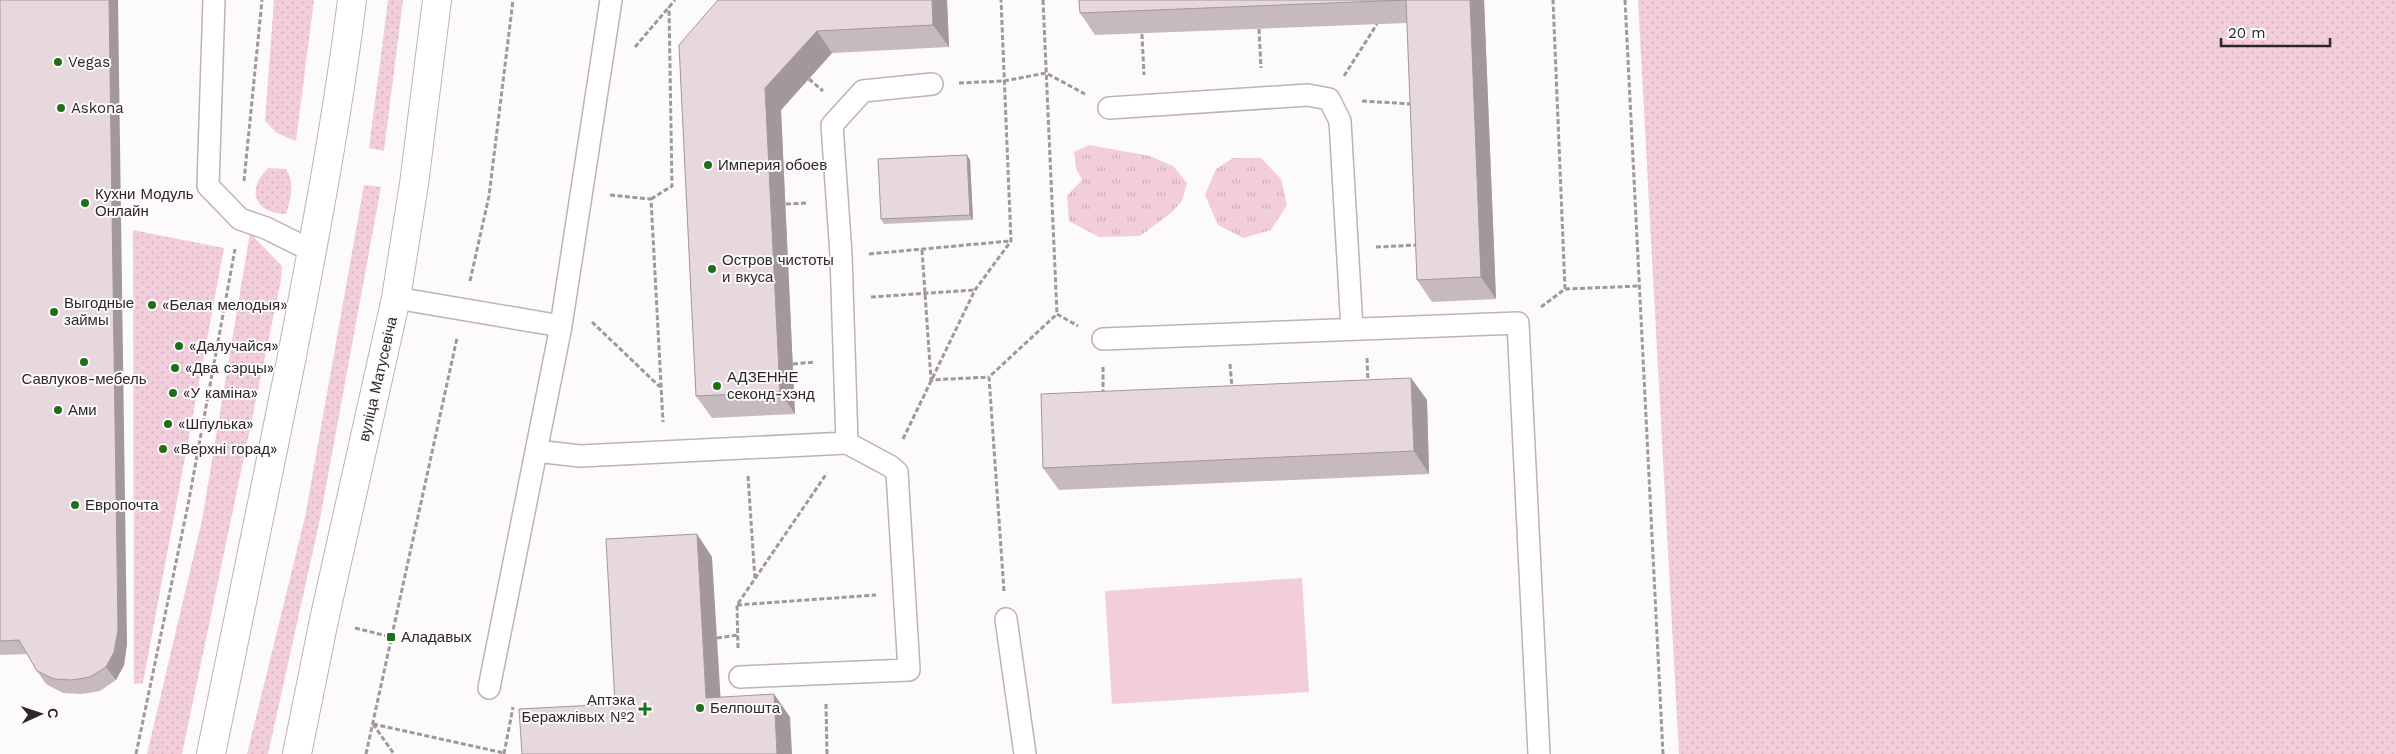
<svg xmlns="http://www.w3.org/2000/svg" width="2396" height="754" viewBox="0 0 2396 754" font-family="'Work Sans',sans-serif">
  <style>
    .grass { fill: url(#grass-dots) }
    .park { fill: url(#park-tufts) }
    .garden { fill: #f2cddc }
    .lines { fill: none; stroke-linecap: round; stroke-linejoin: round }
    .lane-casing { stroke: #c0b1b7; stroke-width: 24 }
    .secondary-casing { stroke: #c0b1b7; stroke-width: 30 }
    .path { stroke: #9e9a9b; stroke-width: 3; stroke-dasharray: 5 2.5; stroke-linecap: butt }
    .lane { stroke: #fff; stroke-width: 21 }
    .secondary { stroke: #fff; stroke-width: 28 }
    .wall { fill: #c7babe }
    .shaded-wall { fill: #a2979b }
    .building { fill: #e7d8dd; stroke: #a2979b }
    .poi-dot { fill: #1d7018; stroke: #fdfafb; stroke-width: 2 }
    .labels { text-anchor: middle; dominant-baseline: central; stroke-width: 4; stroke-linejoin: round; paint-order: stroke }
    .poi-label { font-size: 15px; fill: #2d2729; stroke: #fdfafb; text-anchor: start }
    .street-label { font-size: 15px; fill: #2d2729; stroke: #fdfafb }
  </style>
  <defs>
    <pattern id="grass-dots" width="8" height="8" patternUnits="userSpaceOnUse" patternTransform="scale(1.25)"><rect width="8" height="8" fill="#f2cddc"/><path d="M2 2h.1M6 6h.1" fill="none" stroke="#d0b0bd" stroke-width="1.8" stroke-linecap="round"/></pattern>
    <pattern id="park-tufts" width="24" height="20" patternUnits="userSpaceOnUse" patternTransform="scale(1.25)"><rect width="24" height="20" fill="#f2cddc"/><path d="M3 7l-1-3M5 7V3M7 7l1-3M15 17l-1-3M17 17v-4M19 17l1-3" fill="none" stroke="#d0b0bd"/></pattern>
  </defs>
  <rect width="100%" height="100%" fill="#fdfafb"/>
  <path class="grass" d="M274 0H314L296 141 277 133 265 121Z
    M388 0H403L384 151 369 148Z
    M1638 0H2396V754H1679Z
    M268 168 286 169C295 183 291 199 286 214 254 213 246 190 268 168Z
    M364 185 381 187 320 519 268 754H247L305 517Z
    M133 230 224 248 143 683 134 684Z
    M250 233 282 266 281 280 182 754H147L202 520Z"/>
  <path class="park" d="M1089 145 1150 156 1173 166 1187 183 1182 201 1171 213 1140 236 1099 237 1069 221 1067 196 1082 180 1076 168 1074 152Z
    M1233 158H1261L1281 179 1287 205 1271 230 1243 238 1218 225 1205 195 1216 169Z"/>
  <path class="garden" d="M1302 578 1309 692 1112 704 1105 591Z"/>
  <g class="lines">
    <defs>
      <path id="lane" d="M214 0 208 186 240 219 266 228 312 251
        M1109 108 1308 95 1329 99 1340 121 1352 329
        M396 298 561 326
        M1103 339 1518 323 1539 754
        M536 451 580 456 847 443
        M1006 619 1025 754
        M740 677 909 670 897 472 890 466 847 443 841 255 832 125 863 91 932 84
        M489 688 561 326 611 0"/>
      <path id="secondary" d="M211 754C238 623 265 492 291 361 314 241 337 121 352 0
        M297 754 324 620 396 298 414 184 437 0"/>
    </defs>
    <use href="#lane" class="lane-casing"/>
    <use href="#secondary" class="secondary-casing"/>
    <path class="path" d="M1043 0 1057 314
      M1625 0 1663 754
      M1259 29 1261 68
      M1142 34 1144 75
      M635 47 675 0
      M1344 76 1377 24
      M809 79 823 91
      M959 83 1004 81 1046 73 1085 94
      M1362 101 1413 104
      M244 181 262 0
      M610 195 651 199 663 422
      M651 199 672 186 669 7
      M786 204 807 203
      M1376 247 1418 245
      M922 250 931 380 989 377
      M869 254 1010 241
      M470 281 489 196 513 0
      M1565 289 1640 286
      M871 297 974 290
      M1541 307 1565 289 1553 0
      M1057 314 1078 326
      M592 322 660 387
      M1367 358 1368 382
      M793 364 815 362
      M1230 364 1232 388
      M1103 367V394
      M903 439 975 290 1011 241 1001 0
      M748 476 755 580
      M1004 591 989 377 1057 314
      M737 605 876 595
      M355 628 391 637
      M717 638 738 635
      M738 648 737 605 827 473
      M826 704 827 754
      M373 724 504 753
      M373 724 394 754
      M136 754 188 505 235 249
      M366 754 457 338
      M504 754 513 707"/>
    <use href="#lane" class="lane"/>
    <use href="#secondary" class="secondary"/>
  </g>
  <path class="wall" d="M0 0 127 644 124 665 116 680 100 691 82 694 63 693 46 684 37 671 27 654 0 655Z
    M947 0 949 47 832 53 781 110 795 414 712 418 696 396 679 45Z
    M1079 0H1484L1496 299 1432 302 1417 280 1407 23 1095 35 1080 13Z
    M967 155 970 160 973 220 884 224 881 219Z
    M1411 378 1427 400 1429 474 1059 490 1043 468Z"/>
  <path class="shaded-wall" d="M109 0H118L127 644 124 665 116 680 106 667Z
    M932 0H947L949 47 933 25Z
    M1470 0H1484L1496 299 1481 277Z
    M817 31 832 53 781 110 795 414 780 392 765 88Z
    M967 155 970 160 973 220 970 215Z
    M1411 378 1427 400 1429 474 1414 451Z
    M697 534 712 557 722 721 706 698Z
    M774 694 790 717 792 754H777Z"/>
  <path class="building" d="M0 0H109L118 630 114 652 106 667 90 677 72 680 54 679 37 671 19 640 0 641Z
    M718 0H932L933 25 817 31 765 88 780 392 696 396 679 45Z
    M1079 0H1470L1481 277 1417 280 1406 0 1080 13Z
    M967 155 970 215 881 219 878 159Z
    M1411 378 1414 451 1043 468 1041 394Z
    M697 534 706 698 774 694 777 754H522L519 709 615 704 606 539Z"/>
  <g class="poi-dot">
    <circle cx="58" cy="62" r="5"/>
    <circle cx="61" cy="108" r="5"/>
    <circle cx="708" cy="165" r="5"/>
    <circle cx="85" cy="203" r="5"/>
    <circle cx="712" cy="269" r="5"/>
    <circle cx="152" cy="305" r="5"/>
    <circle cx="54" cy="312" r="5"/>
    <circle cx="179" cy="346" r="5"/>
    <circle cx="84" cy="362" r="5"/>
    <circle cx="175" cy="368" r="5"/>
    <circle cx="717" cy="386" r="5"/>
    <circle cx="173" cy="393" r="5"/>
    <circle cx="58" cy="410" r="5"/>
    <circle cx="168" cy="424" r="5"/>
    <circle cx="163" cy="449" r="5"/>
    <circle cx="75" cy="505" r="5"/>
    <rect x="386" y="632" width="10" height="10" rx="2.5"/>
    <circle cx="700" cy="708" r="5"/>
    <path d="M642.5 701.5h5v5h5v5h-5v5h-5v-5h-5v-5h5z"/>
  </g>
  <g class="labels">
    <g class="poi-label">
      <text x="68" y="62">Vegas</text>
      <text x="71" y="108">Askona</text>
      <text x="718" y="165">Империя обоев</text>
      <text x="95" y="194">Кухни Модуль<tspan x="95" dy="17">Онлайн</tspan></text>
      <text x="722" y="260">Остров чистоты<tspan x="722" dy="17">и вкуса</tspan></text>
      <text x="64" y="303">Выгодные<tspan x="64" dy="17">займы</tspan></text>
      <text x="162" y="305">«Белая мелодыя»</text>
      <text x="189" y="346">«Далучайся»</text>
      <text x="185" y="368">«Два сэрцы»</text>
      <text x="727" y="377">АДЗЕННЕ<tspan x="727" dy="17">секонд-хэнд</tspan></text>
      <text x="84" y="379" text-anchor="middle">Савлуков-мебель</text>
      <text x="183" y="393">«У каміна»</text>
      <text x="68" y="410">Ами</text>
      <text x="178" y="424">«Шпулька»</text>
      <text x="173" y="449">«Верхні горад»</text>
      <text x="85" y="505">Европочта</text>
      <text x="401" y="637">Аладавых</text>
      <text x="635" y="700" text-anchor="end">Аптэка<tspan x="635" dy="17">Беражлівых №2</tspan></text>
      <text x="710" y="708">Белпошта</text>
    </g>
    <g class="street-label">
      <text transform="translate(378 379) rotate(-77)">вуліца Матусевіча</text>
    </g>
  </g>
  <g transform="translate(40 714) rotate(87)" stroke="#fdfafb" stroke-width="4" paint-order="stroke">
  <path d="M0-4L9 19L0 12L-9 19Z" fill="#2d2729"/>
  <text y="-8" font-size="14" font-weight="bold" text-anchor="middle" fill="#2d2729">С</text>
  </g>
  <path d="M2221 38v8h109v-8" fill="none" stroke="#2d2729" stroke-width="2.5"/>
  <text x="2228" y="38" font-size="15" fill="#2d2729" stroke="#fdfafb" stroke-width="4" paint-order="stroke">20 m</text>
</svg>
